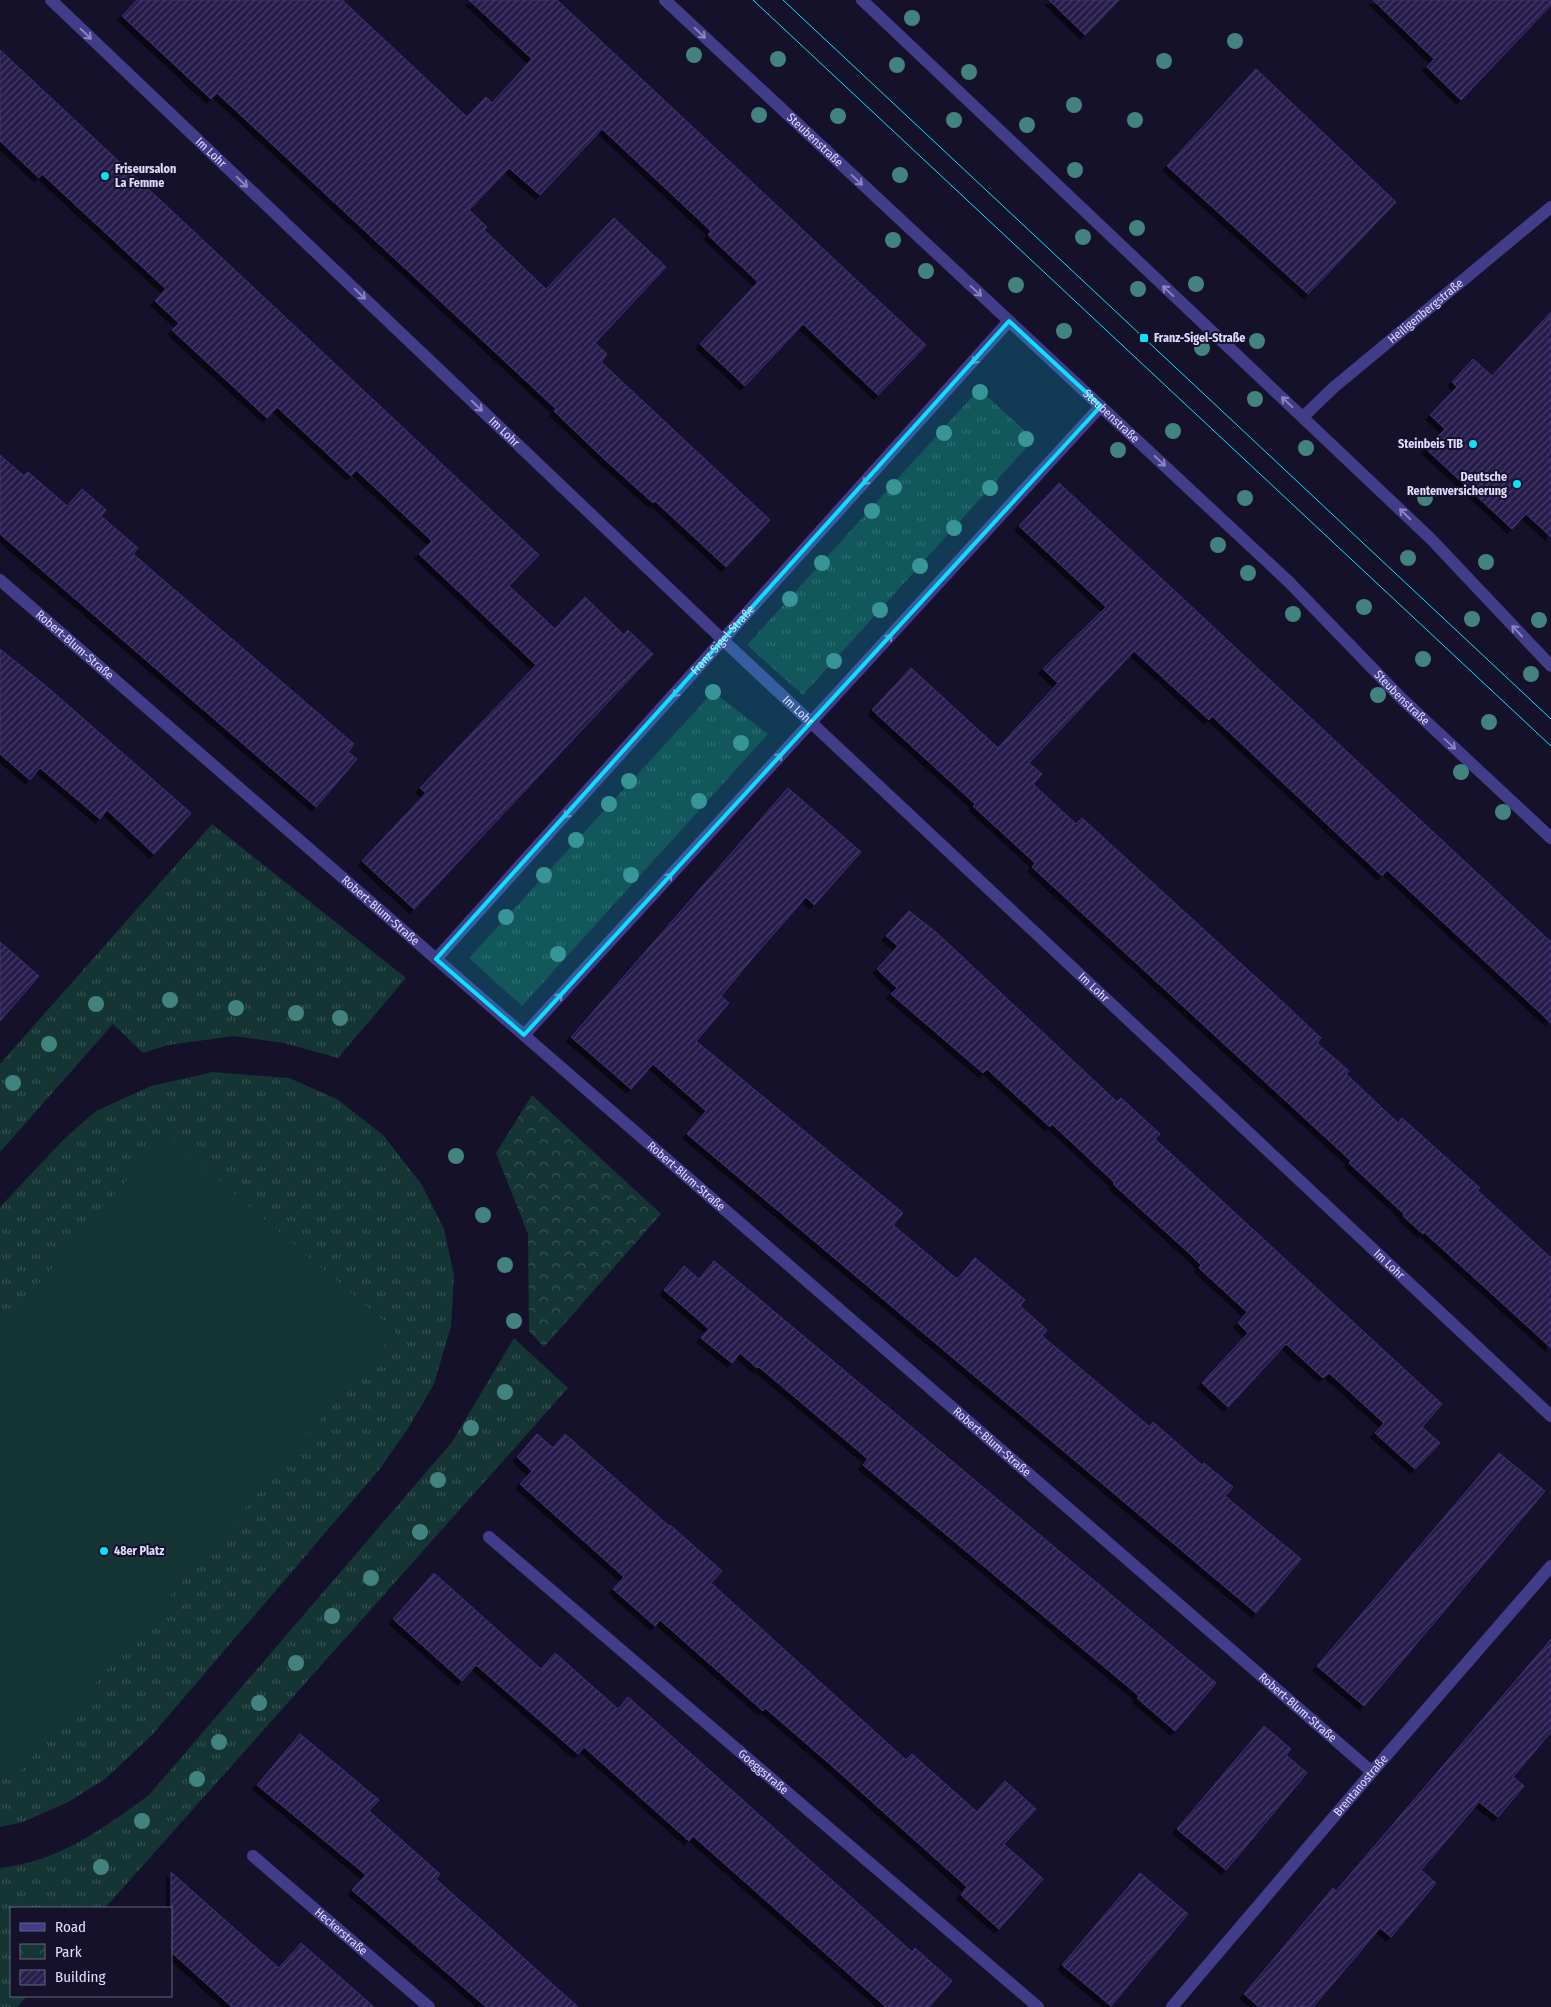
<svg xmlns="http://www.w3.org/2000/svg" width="1551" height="2007" viewBox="0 0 1551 2007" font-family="'Fira Sans Condensed',sans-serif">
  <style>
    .grass { fill: url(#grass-tufts) }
    .park { fill: url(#park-crowns) }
    .garden { fill: #143534 }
    .building { fill: url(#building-hatch); stroke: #3f3077; filter: url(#shadow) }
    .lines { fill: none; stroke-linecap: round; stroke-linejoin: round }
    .minor { stroke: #413d89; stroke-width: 12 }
    .tram { stroke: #0be1fc; stroke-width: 1 }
    .tree { fill: #43837f }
    .oneway { stroke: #8985be }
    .marked { fill: #0be1fc; fill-opacity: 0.2; stroke: #0be1fc; stroke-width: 4; stroke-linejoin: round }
    .poi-dot { fill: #0be1fc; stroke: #16112b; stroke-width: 2 }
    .labels { text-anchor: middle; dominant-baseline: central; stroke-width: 4; stroke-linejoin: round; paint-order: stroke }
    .street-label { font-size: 12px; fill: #e0dcff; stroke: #16112b }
    .poi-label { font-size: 12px; font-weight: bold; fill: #e0dcff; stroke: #16112b; text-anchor: start }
  </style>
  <defs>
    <pattern id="grass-tufts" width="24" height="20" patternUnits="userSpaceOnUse" patternTransform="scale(1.25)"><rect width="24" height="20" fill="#143534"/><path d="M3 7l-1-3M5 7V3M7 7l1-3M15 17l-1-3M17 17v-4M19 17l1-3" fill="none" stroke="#365252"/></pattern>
    <pattern id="park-crowns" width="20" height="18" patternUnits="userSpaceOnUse" patternTransform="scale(1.25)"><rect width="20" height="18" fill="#143534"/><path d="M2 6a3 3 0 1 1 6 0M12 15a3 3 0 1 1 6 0" fill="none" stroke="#365252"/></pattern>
    <pattern id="building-hatch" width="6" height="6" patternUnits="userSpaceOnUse" patternTransform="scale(1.25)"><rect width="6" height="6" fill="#281e4c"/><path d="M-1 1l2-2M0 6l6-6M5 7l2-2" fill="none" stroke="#473e67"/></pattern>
    <filter id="shadow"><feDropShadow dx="-4.5" dy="4.5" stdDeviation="0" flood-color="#0009"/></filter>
  </defs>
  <rect width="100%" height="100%" fill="#16112b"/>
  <path class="grass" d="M979 389 1034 439 803 695 747 645Z
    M713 692 768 734 522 1006 469 958Z
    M212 824 406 978 338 1058 284 1043 234 1036 168 1045 143 1053 113 1024 0 1152V1064Z
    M213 1072 289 1078 337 1099 383 1135 422 1185 444 1229 454 1276 451 1326 434 1384 409 1427 379 1470 152 1735 105 1779 68 1802 23 1822 0 1827V1207L64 1139 96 1111 151 1086Z
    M514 1338 568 1388 105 1908H11V1996H27L17 2007H0V1868C58 1862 104 1828 149 1795L452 1442Z"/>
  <path class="park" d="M532 1095 661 1214 544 1347 529 1331 528 1234 496 1153Z"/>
  <path class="garden" d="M165 1135 396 1331 12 1781 0 1771V1329Z"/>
  <path class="building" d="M137 0H342L467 117 486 97 492 103 532 59 469 0H557L926 345 878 395 803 324 745 386 700 344 758 282 708 235 711 231 602 129 540 195 509 168 469 210 487 227 484 230 546 289 614 218 666 267 595 343 607 354 601 362 770 520 726 567 655 501 653 503 603 458 554 411 556 409 217 93 211 99 122 16Z
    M1049 0H1119L1085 35Z
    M1373 0H1551V5L1461 100 1427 67 1434 59Z
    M0 50 539 555 509 586 555 629 585 597 624 635 628 630 653 654 414 909 362 861 426 793 420 788 536 665 419 554 432 541 356 470 351 476 277 407 267 418 172 330 179 323 155 301 166 289 42 174 39 178 0 141Z
    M1256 69 1396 202 1308 294 1167 166Z
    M1551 312V537L1526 514 1512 529 1426 449 1445 429 1430 415 1457 387 1452 382 1473 359 1492 376Z
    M0 455 24 476 28 472 67 506 82 489 106 510 101 516 138 548 133 554 354 744 348 752 357 759 316 807 0 534Z
    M1059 483 1551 942V1023L1387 870 1382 876 1212 716 1209 720 1134 651 1029 763 1042 774 1033 784 1076 824 1082 818 1272 992 1321 1038 1317 1043 1349 1071 1346 1074 1398 1123 1402 1118 1480 1188 1477 1190 1551 1258V1348L1424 1232 1423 1234 1403 1216 1404 1214 1349 1163 1351 1161 1032 867 1035 863 973 806 975 804 872 710 911 668 998 748 1058 683 1043 669 1106 607 1019 526Z
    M0 649 46 686 191 813 154 854 107 810 100 819 40 768 30 780 0 754Z
    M788 788 861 852 814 905 806 897 756 954 721 996 729 1003 696 1041 903 1213 893 1225 957 1279 975 1258 1025 1300 1020 1306 1047 1330 1042 1336 1150 1427 1153 1422 1202 1465 1204 1463 1233 1487 1225 1496 1301 1559 1256 1613 687 1134 706 1111 653 1064 631 1089 571 1037Z
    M909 911 937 933 1117 1102 1121 1098 1160 1134 1155 1139 1442 1404 1422 1427 1440 1443 1415 1469 1375 1433 1384 1423 1329 1373 1323 1378 1286 1344 1228 1407 1202 1383 1248 1333 1238 1323 1247 1312 1199 1268 1201 1265 1189 1253 1113 1184 1115 1183 1052 1124 1050 1127 987 1069 983 1073 891 994 897 988 877 969 898 946 886 936Z
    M0 942 39 976 0 1021Z
    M714 1261 1216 1683 1175 1731 1137 1698 1139 1696 863 1465 868 1459 759 1367 757 1368 740 1353 732 1363 701 1338 709 1329 664 1290 684 1266 699 1279Z
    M537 1434 553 1448 565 1434 669 1526 670 1525 722 1571 711 1583 906 1760 912 1754 977 1812 1005 1781 1036 1809 1004 1844 1043 1879 999 1929 961 1895 967 1887 831 1765 765 1708 763 1711 660 1620 655 1626 613 1589 624 1577 520 1484 532 1471 517 1457Z
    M1499 1453 1545 1491 1364 1706 1317 1666Z
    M434 1573 541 1669 555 1653 618 1709 628 1697 912 1952 915 1948 952 1981 929 2007H886L693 1836 689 1841 584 1747 578 1754 476 1665 462 1681 393 1619Z
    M1551 1639V1732L1513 1777 1524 1786 1498 1817 1479 1802 1421 1870 1436 1883 1391 1937 1380 1928 1313 2007H1259L1244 1994 1333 1888 1336 1891Z
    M1264 1726 1291 1749 1286 1755 1307 1773 1226 1870 1177 1829Z
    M300 1734 379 1800 369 1811 440 1874 436 1879 578 2007H486L352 1890 366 1875 257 1785Z
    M171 1872 279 1968 301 1943 374 2007H232L171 1952Z
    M1140 1873 1188 1914 1111 2006 1062 1965Z"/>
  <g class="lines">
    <g class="minor">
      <path id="s1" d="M51 0 723 640 1551 1416"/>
      <path id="s2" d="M665 0 1289 582 1401 698 1551 838"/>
      <path d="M862 0 1431 539 1551 666"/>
      <path id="s3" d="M1303 417 1333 388 1551 207"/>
      <path id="s4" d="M0 580 1372 1772"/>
      <path id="s5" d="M436 959 1009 321"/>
      <path d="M524 1035 1101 406"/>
      <path id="s6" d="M489 1537 1038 2007"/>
      <path id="s7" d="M253 1856 429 2007"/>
      <path id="s8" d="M1172 2007 1372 1772 1551 1566"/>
    </g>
    <path class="tram" d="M753 0 1551 746
      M783 0 1551 719"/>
  </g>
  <g class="tree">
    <circle cx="912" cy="18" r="8"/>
    <circle cx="1235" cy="41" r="8"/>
    <circle cx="694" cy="55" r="8"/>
    <circle cx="778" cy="59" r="8"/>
    <circle cx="1164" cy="61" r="8"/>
    <circle cx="897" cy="65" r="8"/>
    <circle cx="969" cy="72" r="8"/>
    <circle cx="1074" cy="105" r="8"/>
    <circle cx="759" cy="115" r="8"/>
    <circle cx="838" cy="116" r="8"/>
    <circle cx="954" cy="120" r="8"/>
    <circle cx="1135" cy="120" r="8"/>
    <circle cx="1027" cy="125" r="8"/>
    <circle cx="1075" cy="170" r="8"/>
    <circle cx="900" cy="175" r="8"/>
    <circle cx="1137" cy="228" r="8"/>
    <circle cx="1083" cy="237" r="8"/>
    <circle cx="893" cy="240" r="8"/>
    <circle cx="926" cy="271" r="8"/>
    <circle cx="1196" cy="284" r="8"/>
    <circle cx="1016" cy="285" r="8"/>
    <circle cx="1138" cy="289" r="8"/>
    <circle cx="1064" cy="331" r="8"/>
    <circle cx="1257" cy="341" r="8"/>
    <circle cx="1202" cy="348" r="8"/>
    <circle cx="980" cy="392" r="8"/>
    <circle cx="1255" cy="399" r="8"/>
    <circle cx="1173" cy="431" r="8"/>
    <circle cx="944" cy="433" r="8"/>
    <circle cx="1026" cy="439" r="8"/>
    <circle cx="1306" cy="448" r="8"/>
    <circle cx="1118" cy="450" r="8"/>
    <circle cx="894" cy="487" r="8"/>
    <circle cx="990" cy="488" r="8"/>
    <circle cx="1245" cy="498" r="8"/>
    <circle cx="1425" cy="498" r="8"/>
    <circle cx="872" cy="511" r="8"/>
    <circle cx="954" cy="528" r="8"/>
    <circle cx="1218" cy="545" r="8"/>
    <circle cx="1408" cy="558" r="8"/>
    <circle cx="1486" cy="562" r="8"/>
    <circle cx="822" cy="563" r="8"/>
    <circle cx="920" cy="566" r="8"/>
    <circle cx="1248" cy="573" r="8"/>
    <circle cx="790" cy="599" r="8"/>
    <circle cx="1364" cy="607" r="8"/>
    <circle cx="880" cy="610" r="8"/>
    <circle cx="1293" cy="614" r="8"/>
    <circle cx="1472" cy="619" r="8"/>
    <circle cx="1539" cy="620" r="8"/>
    <circle cx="1423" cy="659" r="8"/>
    <circle cx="834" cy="661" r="8"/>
    <circle cx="1531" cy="674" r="8"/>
    <circle cx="713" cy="692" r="8"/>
    <circle cx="1378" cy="695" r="8"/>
    <circle cx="1489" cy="722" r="8"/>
    <circle cx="741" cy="743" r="8"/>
    <circle cx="1461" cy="772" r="8"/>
    <circle cx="629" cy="781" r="8"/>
    <circle cx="699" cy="801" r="8"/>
    <circle cx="609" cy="804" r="8"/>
    <circle cx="1503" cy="812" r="8"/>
    <circle cx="576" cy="840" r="8"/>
    <circle cx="544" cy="875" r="8"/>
    <circle cx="631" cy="875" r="8"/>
    <circle cx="506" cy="917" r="8"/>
    <circle cx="558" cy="954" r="8"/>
    <circle cx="170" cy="1000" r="8"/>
    <circle cx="96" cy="1004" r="8"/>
    <circle cx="236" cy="1008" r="8"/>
    <circle cx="296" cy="1013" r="8"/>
    <circle cx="340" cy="1018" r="8"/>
    <circle cx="49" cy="1044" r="8"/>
    <circle cx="13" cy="1083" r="8"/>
    <circle cx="456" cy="1156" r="8"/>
    <circle cx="483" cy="1215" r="8"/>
    <circle cx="505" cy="1265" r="8"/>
    <circle cx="514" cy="1321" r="8"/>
    <circle cx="505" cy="1392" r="8"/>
    <circle cx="471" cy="1428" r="8"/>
    <circle cx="438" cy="1480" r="8"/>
    <circle cx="420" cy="1532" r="8"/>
    <circle cx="371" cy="1578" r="8"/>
    <circle cx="332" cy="1616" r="8"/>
    <circle cx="296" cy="1663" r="8"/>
    <circle cx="259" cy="1703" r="8"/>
    <circle cx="219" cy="1742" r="8"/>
    <circle cx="197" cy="1779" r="8"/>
    <circle cx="142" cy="1821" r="8"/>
    <circle cx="101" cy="1867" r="8"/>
  </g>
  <defs><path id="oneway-shaft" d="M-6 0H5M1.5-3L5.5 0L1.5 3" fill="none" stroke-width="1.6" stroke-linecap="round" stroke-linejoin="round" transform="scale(1.25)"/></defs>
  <g class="oneway">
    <use href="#oneway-shaft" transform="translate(700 33) rotate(43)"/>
    <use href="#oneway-shaft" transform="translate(86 34) rotate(44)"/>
    <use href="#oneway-shaft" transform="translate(857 180) rotate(43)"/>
    <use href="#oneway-shaft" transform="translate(242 182) rotate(44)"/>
    <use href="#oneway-shaft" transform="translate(976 291) rotate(43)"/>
    <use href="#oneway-shaft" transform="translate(1168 291) rotate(-137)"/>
    <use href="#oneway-shaft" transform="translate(360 294) rotate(44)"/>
    <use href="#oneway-shaft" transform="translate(977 358) rotate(132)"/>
    <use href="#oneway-shaft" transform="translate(1287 402) rotate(-137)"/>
    <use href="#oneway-shaft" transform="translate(477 406) rotate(44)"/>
    <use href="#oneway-shaft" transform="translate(1160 461) rotate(43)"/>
    <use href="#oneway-shaft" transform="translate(868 479) rotate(132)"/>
    <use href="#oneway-shaft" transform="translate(1405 514) rotate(-136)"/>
    <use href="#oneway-shaft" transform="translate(1517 631) rotate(-133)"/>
    <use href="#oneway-shaft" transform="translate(887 640) rotate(-48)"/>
    <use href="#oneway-shaft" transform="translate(678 691) rotate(132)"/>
    <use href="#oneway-shaft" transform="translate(1450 744) rotate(43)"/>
    <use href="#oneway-shaft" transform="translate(777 759) rotate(-47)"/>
    <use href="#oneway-shaft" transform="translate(569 812) rotate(132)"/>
    <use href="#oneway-shaft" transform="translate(667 879) rotate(-47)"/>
    <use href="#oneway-shaft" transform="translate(557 999) rotate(-47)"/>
  </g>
  <path class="marked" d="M1009 321 1101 406 524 1035 436 959Z"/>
  <g class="poi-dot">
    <circle cx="105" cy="176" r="5"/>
    <rect x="1139" y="333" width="10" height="10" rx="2.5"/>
    <circle cx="1473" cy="444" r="5"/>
    <circle cx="1517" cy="484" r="5"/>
    <circle cx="104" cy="1551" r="5"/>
  </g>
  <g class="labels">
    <g class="street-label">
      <text stroke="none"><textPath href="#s2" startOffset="205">Steubenstraße</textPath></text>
      <text stroke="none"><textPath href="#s1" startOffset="221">Im Lohr</textPath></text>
      <text stroke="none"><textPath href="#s3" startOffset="162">Heiligenbergstraße</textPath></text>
      <text stroke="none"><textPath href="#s2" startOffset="610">Steubenstraße</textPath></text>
      <text stroke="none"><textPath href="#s1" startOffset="626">Im Lohr</textPath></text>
      <text stroke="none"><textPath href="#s5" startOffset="429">Franz-Sigel-Straße</textPath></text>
      <text stroke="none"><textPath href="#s4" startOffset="99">Robert-Blum-Straße</textPath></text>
      <text stroke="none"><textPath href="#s2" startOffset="1015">Steubenstraße</textPath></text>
      <text stroke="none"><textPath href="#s1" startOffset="1031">Im Lohr</textPath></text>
      <text stroke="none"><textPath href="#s4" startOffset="504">Robert-Blum-Straße</textPath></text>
      <text stroke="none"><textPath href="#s1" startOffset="1436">Im Lohr</textPath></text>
      <text stroke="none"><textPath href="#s4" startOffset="909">Robert-Blum-Straße</textPath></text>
      <text stroke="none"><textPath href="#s1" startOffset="1841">Im Lohr</textPath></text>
      <text stroke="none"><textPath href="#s4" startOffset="1314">Robert-Blum-Straße</textPath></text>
      <text stroke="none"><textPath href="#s4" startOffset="1719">Robert-Blum-Straße</textPath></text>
      <text stroke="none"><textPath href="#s6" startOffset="361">Goeggstraße</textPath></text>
      <text stroke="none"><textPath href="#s8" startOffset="291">Brentanostraße</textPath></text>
      <text stroke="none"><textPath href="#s7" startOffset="116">Heckerstraße</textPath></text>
    </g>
    <g class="poi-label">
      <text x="115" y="169">Friseursalon<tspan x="115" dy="14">La Femme</tspan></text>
      <text x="1154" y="338">Franz-Sigel-Straße</text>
      <text x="1463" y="444" text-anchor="end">Steinbeis TIB</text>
      <text x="1507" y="477" text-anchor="end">Deutsche<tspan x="1507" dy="14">Rentenversicherung</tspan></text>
      <text x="114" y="1551">48er Platz</text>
    </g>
  </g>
  <rect x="10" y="1907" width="162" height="90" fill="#16112b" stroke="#676280"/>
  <rect x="20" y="1923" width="25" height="8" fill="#413d89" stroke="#676280"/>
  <text x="55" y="1932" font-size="15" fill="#e0dcff">Road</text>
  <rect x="20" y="1944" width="25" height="15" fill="url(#park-crowns)" stroke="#676280"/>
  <text x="55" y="1957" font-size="15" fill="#e0dcff">Park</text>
  <rect x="20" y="1970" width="25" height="15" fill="url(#building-hatch)" stroke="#676280"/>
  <text x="55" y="1982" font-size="15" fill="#e0dcff">Building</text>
</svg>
